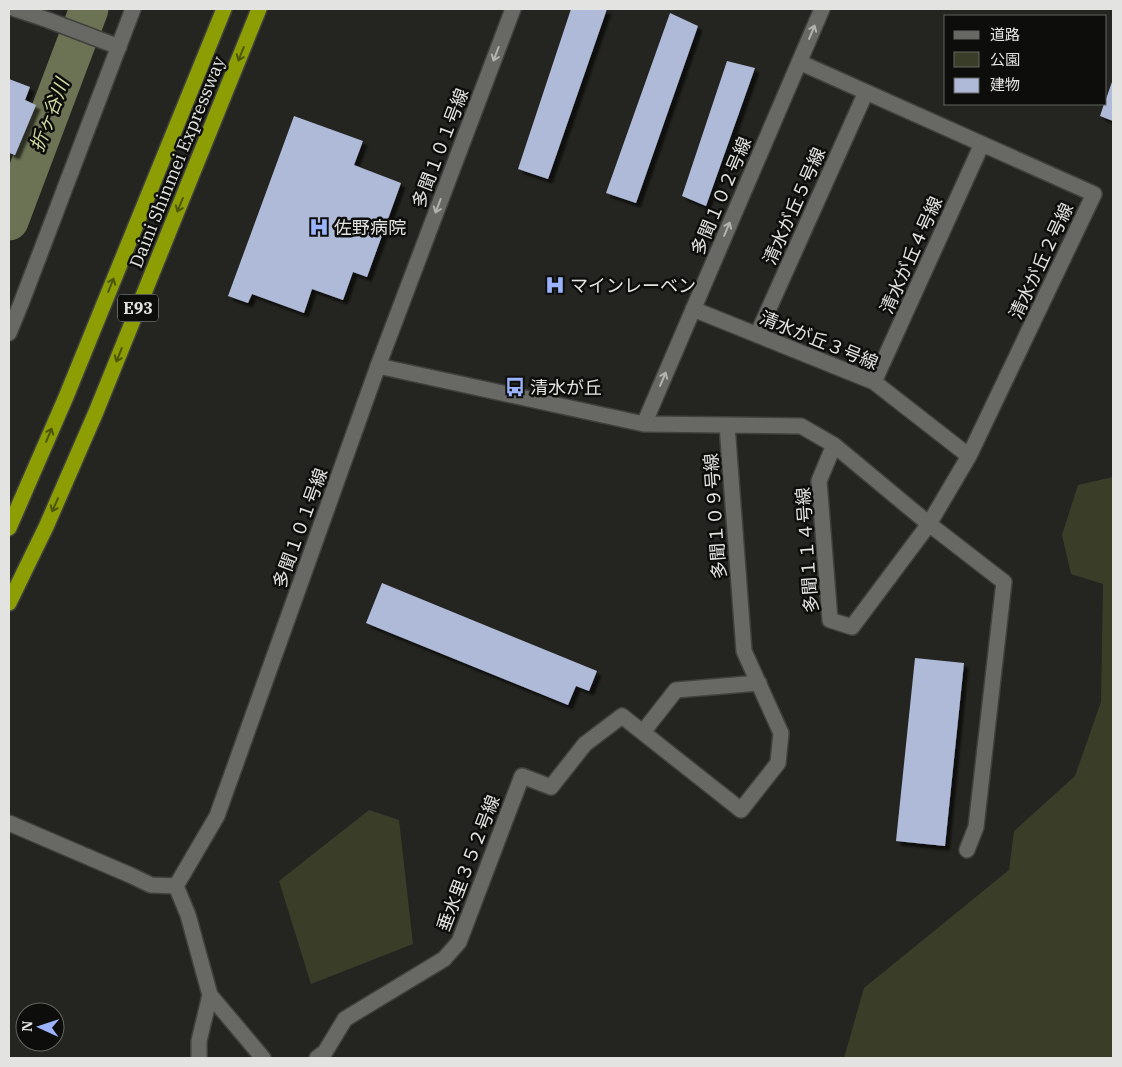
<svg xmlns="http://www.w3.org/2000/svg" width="1122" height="1067" viewBox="0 0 1122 1067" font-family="'IBM Plex Serif','Noto Sans JP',serif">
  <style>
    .green { fill: #3a3e29 }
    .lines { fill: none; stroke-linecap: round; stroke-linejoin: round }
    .river { stroke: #6c7354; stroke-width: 39 }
    .building { fill: #afbad9; filter: url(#shadow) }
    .minor-casing { stroke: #40413e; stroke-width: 18 }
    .tertiary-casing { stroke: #40413e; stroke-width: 18 }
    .motorway-casing { stroke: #40413e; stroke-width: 18 }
    .minor { stroke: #686964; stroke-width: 15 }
    .tertiary { stroke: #686964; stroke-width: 15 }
    .motorway { stroke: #8d9e04; stroke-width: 15 }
    .oneway { stroke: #b2b3af }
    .oneway2 { stroke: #4d5608 }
    .labels { text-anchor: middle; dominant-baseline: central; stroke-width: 5; stroke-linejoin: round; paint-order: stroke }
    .shield { fill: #0d0e0c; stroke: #a3a4a1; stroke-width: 1 }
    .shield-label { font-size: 16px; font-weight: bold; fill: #e3e4e1 }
    .street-label { font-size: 18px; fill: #e3e4e1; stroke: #0d0e0c }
    .poi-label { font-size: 18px; fill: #e3e4e1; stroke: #0d0e0c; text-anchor: start }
    .water-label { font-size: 19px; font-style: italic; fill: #cfdaa2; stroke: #0d0e0c }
  </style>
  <defs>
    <filter id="shadow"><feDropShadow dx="4.5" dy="4.5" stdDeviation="1" flood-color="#0009"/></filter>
  </defs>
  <rect width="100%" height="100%" fill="#242520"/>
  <path class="green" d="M1113 477V1058H844L864 988 1009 870 1014 831 1075 776 1101 702 1103 584 1071 574 1062 535 1078 485Z
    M369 810 399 820 413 944 311 984 279 881Z"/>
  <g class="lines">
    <path class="river" d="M9 221 89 9"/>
  </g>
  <path class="building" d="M571 9H607L548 179 518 169Z
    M670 13 698 26 636 203 606 193Z
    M727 61 755 68 706 206 682 196Z
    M9 79 30 87 25 100 36 105 15 155 9 153Z
    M1113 79V121L1100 116 1104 104H1106V99Z
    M294 116 363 141 354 165 401 183 367 277 353 272 343 300 312 289 304 313 252 294 248 303 228 296Z
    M382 583 597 671 589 691 576 686 568 705 366 623Z
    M915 658 964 663 945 846 896 841Z"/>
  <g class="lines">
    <defs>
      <path id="minor" d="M799 62 1094 194 969 456 929 524 1004 582 976 827 967 850
        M693 309 874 382 969 456
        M757 335 866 92
        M874 382 982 144
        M644 424 822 9
        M727 425 801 426 834 445 929 524 852 627 830 620 819 481 834 445
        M643 732 676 690 759 683
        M176 886 188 915 210 995 199 1041V1058
        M210 995 263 1058
        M317 1058 325 1052 345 1019 444 959 459 942 522 776 551 787 585 744 622 716 741 810 778 763 781 733 744 651 727 425 644 424 378 366 513 9"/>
      <path id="tertiary" d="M15 9 48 20 119 47
        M9 333 22 301 133 9
        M9 823 130 875 151 885 176 886 217 816 378 366"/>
      <path id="motorway" d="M9 528 66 397 224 9
        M9 603 46 527 96 412 259 9"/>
    </defs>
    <use href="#minor" class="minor-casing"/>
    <use href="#tertiary" class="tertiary-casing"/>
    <use href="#motorway" class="motorway-casing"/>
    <use href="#minor" class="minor"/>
    <use href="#tertiary" class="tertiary"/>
    <use href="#motorway" class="motorway"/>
  </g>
  <defs><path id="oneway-shaft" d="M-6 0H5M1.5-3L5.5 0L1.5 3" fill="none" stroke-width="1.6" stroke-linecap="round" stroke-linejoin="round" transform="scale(1.25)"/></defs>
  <g class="oneway">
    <use href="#oneway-shaft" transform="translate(812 32) rotate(-67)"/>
    <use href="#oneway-shaft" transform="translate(496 54) rotate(111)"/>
    <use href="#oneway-shaft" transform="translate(438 206) rotate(111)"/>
    <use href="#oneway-shaft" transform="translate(727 229) rotate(-67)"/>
    <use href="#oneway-shaft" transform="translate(663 379) rotate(-67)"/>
  </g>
  <g class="oneway2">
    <use href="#oneway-shaft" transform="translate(241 54) rotate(112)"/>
    <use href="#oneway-shaft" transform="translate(180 205) rotate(112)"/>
    <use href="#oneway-shaft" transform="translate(111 285) rotate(-68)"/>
    <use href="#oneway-shaft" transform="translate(119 355) rotate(112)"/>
    <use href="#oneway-shaft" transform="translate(49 435) rotate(-67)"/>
    <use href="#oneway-shaft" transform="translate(55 505) rotate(114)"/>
  </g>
  <defs>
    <symbol id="hospital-bare" viewBox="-9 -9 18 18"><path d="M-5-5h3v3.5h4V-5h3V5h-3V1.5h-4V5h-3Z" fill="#9bb4fd" stroke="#0d0e0c" stroke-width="2.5" paint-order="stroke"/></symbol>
    <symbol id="bus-bare" viewBox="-9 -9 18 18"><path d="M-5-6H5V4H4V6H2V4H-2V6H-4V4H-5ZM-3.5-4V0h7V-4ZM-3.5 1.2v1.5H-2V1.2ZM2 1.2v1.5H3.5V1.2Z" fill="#9bb4fd" stroke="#0d0e0c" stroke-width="2.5" paint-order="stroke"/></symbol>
  </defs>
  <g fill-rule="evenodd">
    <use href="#hospital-bare" x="305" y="213" width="28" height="28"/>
    <use href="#hospital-bare" x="541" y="271" width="28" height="28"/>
    <use href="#bus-bare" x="501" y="373" width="28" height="28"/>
  </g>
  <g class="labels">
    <rect class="shield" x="118" y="294.5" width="40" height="27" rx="4"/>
    <g class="shield-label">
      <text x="138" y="308">E93</text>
    </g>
    <g class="street-label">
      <text transform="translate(440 148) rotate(-69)">多聞１０１号線</text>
      <text transform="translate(177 162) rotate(-68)">Daini Shinmei Expressway</text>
      <text transform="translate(721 196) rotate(-67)">多聞１０２号線</text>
      <text transform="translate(794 206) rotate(-66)">清水が丘５号線</text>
      <text transform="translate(911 255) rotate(-66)">清水が丘４号線</text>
      <text transform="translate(1041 261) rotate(-65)">清水が丘２号線</text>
      <text transform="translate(819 340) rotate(22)">清水が丘３号線</text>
      <text transform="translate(715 516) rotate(-94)">多聞１０９号線</text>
      <text transform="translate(300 528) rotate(-70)">多聞１０１号線</text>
      <text transform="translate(807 550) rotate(-94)">多聞１１４号線</text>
      <text transform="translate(468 863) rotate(-69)">垂水里３５２号線</text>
    </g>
    <g class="poi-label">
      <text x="334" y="227">佐野病院</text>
      <text x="570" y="285">マインレーベン</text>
      <text x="530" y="387">清水が丘</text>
    </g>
    <g class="water-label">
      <text transform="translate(49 115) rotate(-69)">折ヶ谷川</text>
    </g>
  </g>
  <rect width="1122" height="1067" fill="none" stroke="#e3e4e1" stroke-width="20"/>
  <rect x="944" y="15" width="162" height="90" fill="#0d0e0c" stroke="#636461"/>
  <rect x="954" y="31" width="25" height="8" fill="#686964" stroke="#636461"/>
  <text x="990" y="40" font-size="15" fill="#e3e4e1">道路</text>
  <rect x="954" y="52" width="25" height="15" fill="#3a3e29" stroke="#636461"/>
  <text x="990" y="65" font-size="15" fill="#e3e4e1">公園</text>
  <rect x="954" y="78" width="25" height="15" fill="#afbad9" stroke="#636461"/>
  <text x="990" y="90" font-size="15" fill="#e3e4e1">建物</text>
  <g transform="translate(40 1027) rotate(273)"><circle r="24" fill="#0d0e0c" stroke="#636461"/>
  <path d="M0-4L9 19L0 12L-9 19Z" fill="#9bb4fd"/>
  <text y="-8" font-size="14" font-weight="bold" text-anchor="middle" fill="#e3e4e1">N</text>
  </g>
</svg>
